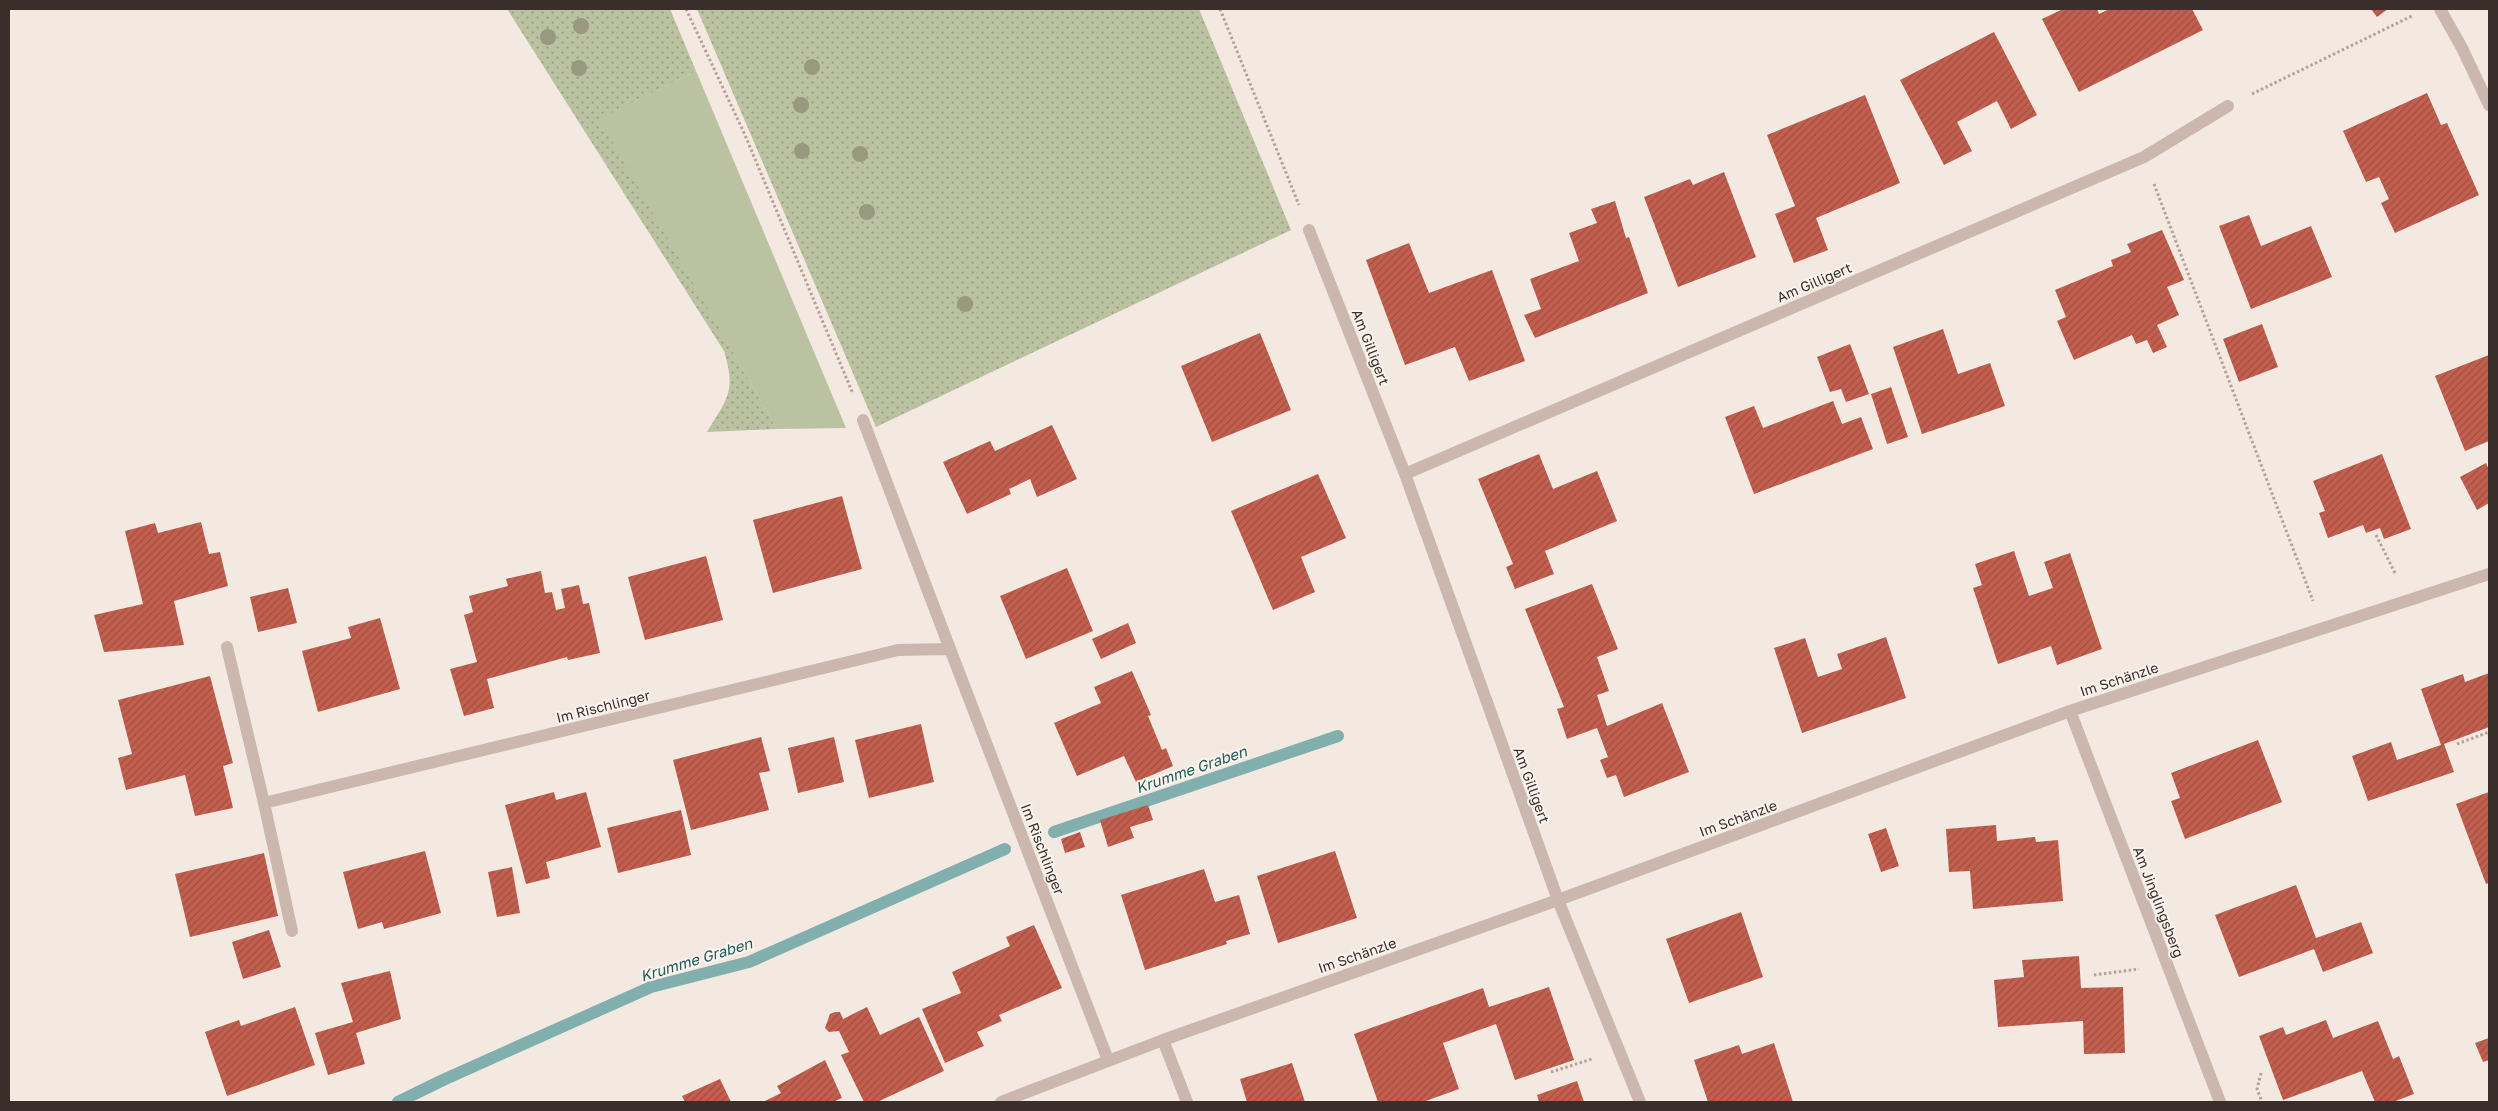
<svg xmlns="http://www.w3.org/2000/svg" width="2498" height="1111" viewBox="0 0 2498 1111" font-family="'Golos Text',sans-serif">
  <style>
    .grass { fill: url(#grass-dots) }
    .garden { fill: #bac2a1 }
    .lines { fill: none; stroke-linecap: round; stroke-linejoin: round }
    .stream { stroke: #80afad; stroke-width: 12 }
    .building { fill: url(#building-hatch) }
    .path { stroke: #b7a197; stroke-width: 3; stroke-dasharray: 2.5 2.5; stroke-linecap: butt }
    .minor { stroke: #cbb7ad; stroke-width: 12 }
    .tree { fill: #98997f }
    .labels { text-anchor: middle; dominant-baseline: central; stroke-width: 4; stroke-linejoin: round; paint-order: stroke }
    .street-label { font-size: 14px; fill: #3a2e2b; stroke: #faf3ee }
    .water-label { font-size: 15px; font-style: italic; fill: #215b58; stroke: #faf3ee }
  </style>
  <defs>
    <pattern id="grass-dots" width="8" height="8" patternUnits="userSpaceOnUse" patternTransform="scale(1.25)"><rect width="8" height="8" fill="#bac2a1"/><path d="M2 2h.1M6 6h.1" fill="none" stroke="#989e83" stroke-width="1.8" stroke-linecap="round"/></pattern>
    <pattern id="building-hatch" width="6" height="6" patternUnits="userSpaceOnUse" patternTransform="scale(1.25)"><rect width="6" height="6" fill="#c35f4f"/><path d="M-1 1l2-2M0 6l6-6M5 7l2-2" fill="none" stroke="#9f4f42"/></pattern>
  </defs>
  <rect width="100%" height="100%" fill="#f3e9e1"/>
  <path class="grass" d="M507 9H670L696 71 600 119 777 429 707 432C728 398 736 391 724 351Z
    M697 9H1199L1291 230 876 427Z"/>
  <path class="garden" d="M696 71 846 428 777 429 599 119Z"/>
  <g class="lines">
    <path class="stream" d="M1054 832 1338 736
      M398 1102 443 1080 651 987 749 962 1005 849"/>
  </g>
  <path class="building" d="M2063 9H2097L2099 14 2109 9H2192L2203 30 2079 92 2042 19Z
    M2371 9H2388L2377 17Z
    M1994 32 2037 115 2011 129 1997 101 1957 122 1972 151 1944 165 1900 80Z
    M2427 93 2441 125 2447 123 2479 195 2395 233 2381 203 2389 199 2379 177 2366 182 2343 131Z
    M1865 95 1900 183 1816 218 1828 250 1794 263 1775 214 1795 206 1767 135Z
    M1724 172 1756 257 1678 287 1644 197 1690 179 1693 185Z
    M1615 201 1626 238 1629 237 1648 293 1535 338 1524 315 1541 309 1530 279 1579 261 1569 233 1597 223 1591 209Z
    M2249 215 2261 246 2311 226 2332 277 2251 309 2219 226Z
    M2162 230 2184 280 2167 287 2179 315 2157 325 2167 347 2153 353 2147 340 2136 344 2132 335 2074 360 2057 321 2066 317 2055 290 2113 266 2111 260 2131 252 2127 244Z
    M1409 243 1429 293 1492 270 1525 361 1469 381 1455 347 1405 365 1366 260Z
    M2262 324 2278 367 2239 382 2223 339Z
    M1943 329 1958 374 1990 363 2005 406 1922 434 1893 347Z
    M1260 333 1291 410 1212 442 1181 366Z
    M1850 344 1869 394 1846 402 1841 389 1830 392 1817 357Z
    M2489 355V441L2465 451 2435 376Z
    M1891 387 1908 437 1887 444 1871 394Z
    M1833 401 1842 424 1861 417 1873 449 1754 494 1725 417 1754 406 1763 428Z
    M1052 425 1077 479 1037 497 1030 479 1009 489 1011 494 967 514 943 462 990 441 995 451Z
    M1539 454 1553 489 1597 471 1617 521 1545 551 1554 574 1515 589 1506 567 1513 564 1478 479Z
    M2382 454 2411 529 2384 539 2380 528 2366 533 2363 525 2328 538 2319 513 2325 511 2313 481Z
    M2486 463 2489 470V503L2477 510 2460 477Z
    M1318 474 1346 538 1301 557 1315 592 1273 610 1231 511Z
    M842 496 862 569 773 593 753 520Z
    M201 522 209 554 220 552 228 586 174 601 184 645 104 652 94 615 143 604 125 531 155 523 158 533Z
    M2014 551 2029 596 2053 588 2044 562 2070 553 2102 649 2057 665 2051 646 1998 664 1973 588 1982 585 1975 564Z
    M706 556 723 620 645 640 628 577Z
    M1067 568 1093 631 1026 659 1000 596Z
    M541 571 545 593 552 592 556 610 565 608 561 589 579 585 583 604 589 603 600 653 568 660 567 657 487 679 494 708 464 716 450 669 477 662 464 615 473 612 469 596 508 586 506 579Z
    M1592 584 1618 649 1597 657 1609 691 1597 695 1607 726 1662 703 1689 772 1624 797 1616 775 1607 778 1600 760 1608 757 1597 728 1567 739 1557 709 1564 707 1525 609Z
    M288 588 297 623 258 632 250 597Z
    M380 618 400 689 318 712 302 651 351 638 348 627Z
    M1128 623 1136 643 1101 659 1092 639Z
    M1886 637 1906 698 1802 733 1774 648 1805 638 1818 677 1842 669 1837 654Z
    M1132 671 1151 715 1148 716 1162 750 1166 748 1173 766 1136 782 1124 756 1077 776 1054 723 1101 703 1094 687Z
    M2489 673V727L2444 744 2454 772 2368 801 2352 756 2391 742 2397 760 2441 745 2421 689 2463 674 2465 682Z
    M210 676 233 763 223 766 233 808 195 816 185 775 126 790 118 758 132 754 118 700Z
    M921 724 934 782 869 798 855 740Z
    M761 737 770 771 759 773 769 810 691 830 673 760Z
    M834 737 844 782 798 793 788 748Z
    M2258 740 2282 802 2185 839 2171 801 2180 798 2171 773Z
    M554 792 556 800 586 792 601 847 546 862 550 878 526 884 505 805Z
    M2489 792V883L2486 884 2456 804Z
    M1148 805 1153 820 1130 827 1134 838 1108 847 1100 820Z
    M681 810 691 855 618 873 607 828Z
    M1996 825 1997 841 2035 837 2036 842 2058 840 2063 901 1973 909 1970 871 1949 872 1946 829Z
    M1886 828 1899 866 1881 872 1868 834Z
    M1080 832 1085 847 1065 853 1061 839Z
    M425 851 441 913 384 929 382 922 358 929 343 872Z
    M1335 851 1357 918 1278 943 1257 876Z
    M264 853 278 916 190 937 175 874Z
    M512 867 520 913 497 917 488 872Z
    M1204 869 1215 902 1239 895 1250 934 1226 941 1227 944 1145 970 1121 895Z
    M2296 885 2316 938 2361 922 2373 953 2323 972 2314 949 2239 977 2215 915Z
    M1741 912 1763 977 1689 1003 1666 939Z
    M1034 925 1062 988 999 1015 1002 1021 977 1032 984 1046 945 1063 922 1009 961 993 952 972 1010 946 1006 937Z
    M269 930 281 967 243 979 232 942Z
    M2079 956 2081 988 2123 987 2125 1053 2084 1054 2083 1021 1998 1027 1994 980 2024 977 2022 960Z
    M390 971 401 1019 356 1033 365 1064 328 1075 315 1033 353 1022 341 983Z
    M1549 987 1574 1060 1515 1080 1496 1024 1443 1043 1459 1089 1423 1102H1378L1354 1034 1483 988 1489 1007Z
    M295 1007 315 1065 227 1096 205 1032 239 1020 241 1026Z
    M867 1007 880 1035 919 1017 944 1071 877 1102H864L841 1055 849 1052 839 1031 829 1032 825 1028 830 1014 835 1012H840L843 1019Z
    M2326 1020 2333 1038 2378 1021 2393 1059 2399 1056 2414 1094 2393 1102H2375L2362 1071 2283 1100 2259 1036 2283 1027 2286 1035Z
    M2489 1038V1060L2483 1062 2475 1043Z
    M1774 1043 1793 1102H1708L1694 1060 1739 1045 1742 1054Z
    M825 1060 842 1098 833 1102H763L781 1093 777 1086Z
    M1292 1063 1305 1102H1247L1240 1079Z
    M720 1079 731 1102H685L682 1096Z
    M1577 1081 1584 1102H1539L1537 1095Z"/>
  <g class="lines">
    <path class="path" d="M686 9 745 135 853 394
      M1220 9 1299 205
      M2252 94 2412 16
      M2154 184 2313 601
      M2376 535 2396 575
      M2457 744 2489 732
      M2094 975 2139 969
      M1551 1072 1592 1059
      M2261 1073 2257 1089 2262 1102"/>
    <path class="minor" d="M2440 9 2462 48 2489 105
      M1309 230 1405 474 1558 900 1640 1102
      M863 420 950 649
      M1405 474 2144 157 2228 106
      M227 647 264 803 898 650 950 649 1108 1060
      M2070 711 2220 1102
      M264 803 292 931
      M1163 1040 1187 1102
      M1001 1102 1163 1040 1558 900 2070 711 2489 574"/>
  </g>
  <g class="tree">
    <circle cx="581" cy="26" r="8"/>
    <circle cx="548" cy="37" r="8"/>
    <circle cx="812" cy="67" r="8"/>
    <circle cx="579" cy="68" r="8"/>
    <circle cx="801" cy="105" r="8"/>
    <circle cx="802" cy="151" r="8"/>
    <circle cx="860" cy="154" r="8"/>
    <circle cx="867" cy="212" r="8"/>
    <circle cx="965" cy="304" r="8"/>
  </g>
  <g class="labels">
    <g class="street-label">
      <text transform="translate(1814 282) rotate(-23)">Am Gilligert</text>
      <text transform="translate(1371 347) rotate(69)">Am Gilligert</text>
      <text transform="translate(2119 679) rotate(-18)">Im Schänzle</text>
      <text transform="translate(603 706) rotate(-14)">Im Rischlinger</text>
      <text transform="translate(1532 785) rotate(70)">Am Gilligert</text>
      <text transform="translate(1738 818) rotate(-20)">Im Schänzle</text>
      <text transform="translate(1043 849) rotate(69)">Im Rischlinger</text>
      <text transform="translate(2159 902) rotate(69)">Am Jinglingsberg</text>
      <text transform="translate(1357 955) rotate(-19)">Im Schänzle</text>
    </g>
    <g class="water-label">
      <text transform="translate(1191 769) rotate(-19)">Krumme Graben</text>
      <text transform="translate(696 959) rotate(-17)">Krumme Graben</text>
    </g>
  </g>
  <rect width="2498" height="1111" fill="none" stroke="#3a2e2b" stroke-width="20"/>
</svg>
